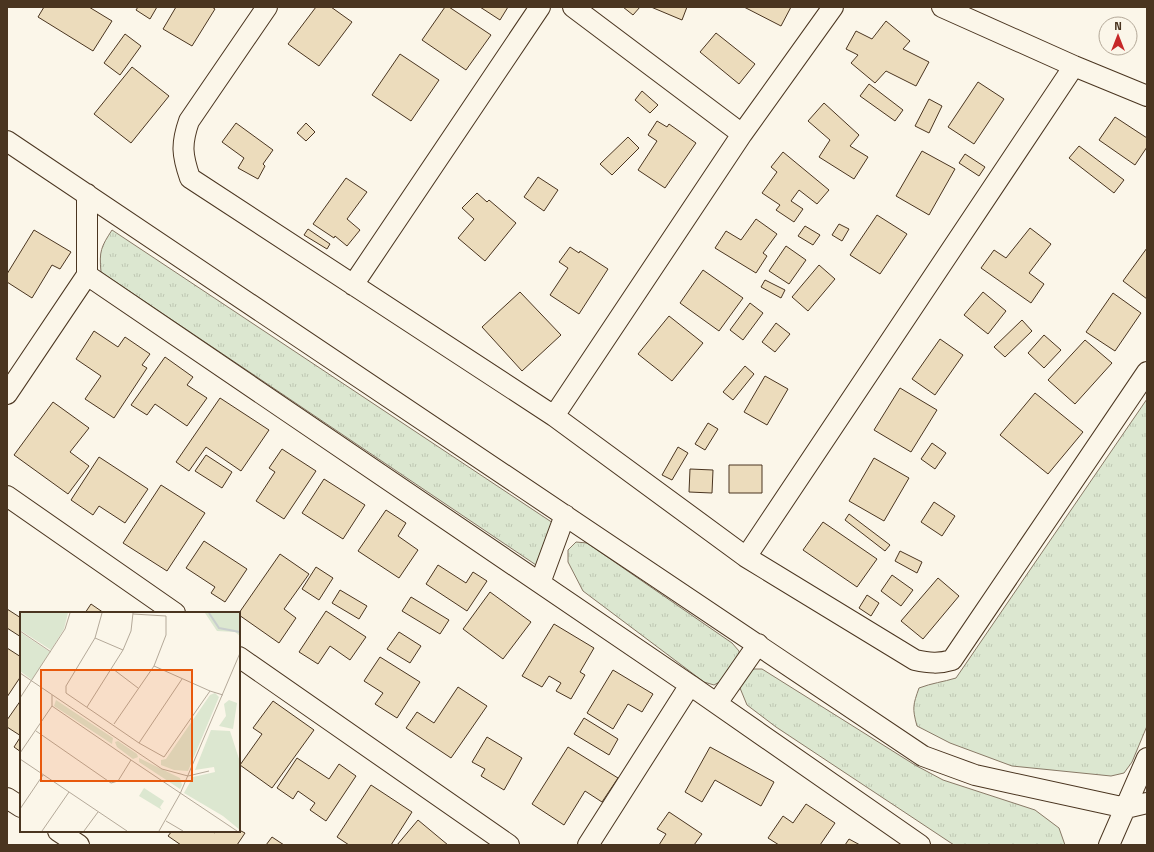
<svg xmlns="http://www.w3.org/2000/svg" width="1154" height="852" viewBox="0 0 1154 852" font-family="'Titillium Web',sans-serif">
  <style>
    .grass { fill: url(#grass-tufts); stroke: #887966 }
    .building { fill: #ecdcbc; stroke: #4a3520 }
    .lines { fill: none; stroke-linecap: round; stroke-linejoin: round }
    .minor-casing { stroke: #4a3520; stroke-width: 22 }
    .minor { stroke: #fbf6e9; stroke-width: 20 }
    .inset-river { fill: none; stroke: #c9cecd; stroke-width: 2 }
    .inset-road { fill: none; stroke: #b4a999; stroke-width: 1 }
    .view { fill: #e8590c; fill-opacity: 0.15; stroke: #e8590c; stroke-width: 2 }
    .inset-edge { fill: none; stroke: #4a3520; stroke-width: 2 }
  </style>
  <defs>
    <pattern id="grass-tufts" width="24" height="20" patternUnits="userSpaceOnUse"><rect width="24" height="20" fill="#dce7d0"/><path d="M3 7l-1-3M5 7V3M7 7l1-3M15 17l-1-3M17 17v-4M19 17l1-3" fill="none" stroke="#bec7b2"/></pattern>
  </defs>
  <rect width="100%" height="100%" fill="#fbf6e9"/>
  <path class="grass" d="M112 230 553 523 539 567 101 272C99 251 101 247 112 230Z
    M1147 399V726L1132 762 1124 773 1111 776 1012 766 950 743 917 726C912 708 913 705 919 688 932 683 943 682 956 678Z
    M576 542 587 543 732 643 739 651 740 664 723 680 714 685 704 682 583 591 568 562V550Z
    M749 669H762L915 765 943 780 1035 810 1059 828 1065 845H954L776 727 747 705 740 688 743 676Z"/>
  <path class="building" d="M44 7H89L112 21 93 51 38 17Z
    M138 7H157L150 19 136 10Z
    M176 7H212L215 9 192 46 163 29Z
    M316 7H331L352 22 319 66 288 44Z
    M445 7H449L491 35 466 70 422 40Z
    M480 7H508L500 20Z
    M623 7H640L633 15Z
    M651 7H687L682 20Z
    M744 7H791L781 26Z
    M886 21 910 41 903 49 929 62 916 86 886 71 875 83 851 63 858 55 846 49 856 31 872 39Z
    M716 33 755 64 739 84 700 52Z
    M125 34 141 46 120 75 104 63Z
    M400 54 439 80 411 121 372 95Z
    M132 67 169 96 131 143 94 114Z
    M978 82 1004 99 974 144 948 127Z
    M869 84 903 110 895 121 860 96Z
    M642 91 658 105 650 113 635 100Z
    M929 99 942 106 929 133 915 126Z
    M824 103 859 135 850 146 868 157 854 179 819 157 830 140 808 121Z
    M1115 117 1147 138V147L1135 165 1099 140Z
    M657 121 667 127 669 124 696 143 665 188 638 170 657 141 648 135Z
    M236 123 273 150 263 164 265 166 258 179 238 168 244 158 222 142Z
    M306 123 315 132 306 141 297 133Z
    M628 137 639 148 612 175 600 164Z
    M1079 146 1124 180 1114 193 1069 158Z
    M922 151 955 169 929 215 896 196Z
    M783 152 829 190 817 204 799 190 791 201 803 209 794 222 776 210 780 205 762 193 777 172 771 167Z
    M965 154 985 167 979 176 959 163Z
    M538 177 558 190 544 211 524 197Z
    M346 178 367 192 347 219 360 230 347 246 335 236 334 238 313 224Z
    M477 193 487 202 489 200 516 223 485 261 458 238 474 219 462 208Z
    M877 215 907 234 880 274 850 255Z
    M756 219 777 234 763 253 767 256 756 273 715 248 726 231 741 240Z
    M839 224 849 229 842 241 832 235Z
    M805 226 820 235 813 245 798 236Z
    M1030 228 1051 244 1029 273 1044 284 1031 303 981 268 994 250 1006 258Z
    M308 229 330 244 327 249 304 235Z
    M34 230 71 252 60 269 52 265 32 298 7 282V274Z
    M786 246 806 260 789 284 769 271Z
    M570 247 579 253 580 251 608 269 579 314 550 295 568 268 559 262Z
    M1147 248V299L1123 281Z
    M819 265 835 279 808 311 792 297Z
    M703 270 743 298 719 331 680 303Z
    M765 280 785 290 781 298 761 287Z
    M520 292 561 335 522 371 482 327Z
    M983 292 1006 311 988 334 964 315Z
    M1113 293 1141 313 1115 351 1086 332Z
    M750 303 763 313 743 340 730 330Z
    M669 316 703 343 672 381 638 354Z
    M1022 320 1032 331 1005 357 994 347Z
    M776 323 790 334 775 352 762 342Z
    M94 331 118 347 125 337 150 354 142 365 147 368 114 418 85 399 101 376 76 359Z
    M1044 335 1061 350 1044 368 1028 353Z
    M940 339 963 355 935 395 912 379Z
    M1085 340 1112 363 1075 404 1048 380Z
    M165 357 193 377 187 385 207 398 187 426 155 404 147 415 131 405Z
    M745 366 754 374 733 400 723 392Z
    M765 376 788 389 767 425 744 412Z
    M900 388 937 410 911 452 874 430Z
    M1035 393 1083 432 1048 474 1000 435Z
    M220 398 269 430 241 471 206 447 189 471 176 462Z
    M53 402 89 428 70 452 89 466 68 494 14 455Z
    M708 423 718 429 705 450 695 444Z
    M932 443 946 453 935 469 921 459Z
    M678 447 688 453 672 480 662 475Z
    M282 449 316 471 284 519 256 501 275 472 269 468Z
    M206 455 232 472 222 488 195 471Z
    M99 457 148 489 125 523 99 506 93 515 71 500Z
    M874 458 909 478 884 521 849 501Z
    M729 465H762V493H729Z
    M690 469 713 470 712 493 689 492Z
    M324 479 365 505 343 539 302 513Z
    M161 485 205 513 167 571 123 543Z
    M934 502 955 516 942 536 921 522Z
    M386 510 406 523 398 536 418 550 399 578 358 551Z
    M849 514 890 545 885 551 845 520Z
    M823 522 877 559 857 587 803 550Z
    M204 541 247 569 225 602 211 593 215 587 186 568Z
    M900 551 922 562 917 573 895 561Z
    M280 554 309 574 284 609 296 618 279 643 239 615V613Z
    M438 565 466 583 473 572 487 581 467 611 426 584Z
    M316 567 333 578 319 600 302 589Z
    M892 575 913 590 901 606 881 591Z
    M938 578 959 596 923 639 901 621Z
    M340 590 367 606 359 619 332 603Z
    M490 592 531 622 503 659 463 629Z
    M867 595 879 603 871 616 859 608Z
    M411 597 449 620 440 634 402 611Z
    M91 604 104 613H85Z
    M7 609 21 618V637L7 628Z
    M326 611 366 637 350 660 330 646 318 664 299 652Z
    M554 624 594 648 580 672 585 675 571 699 556 691 561 683 549 676 542 687 522 676Z
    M399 632 421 646 410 663 387 649Z
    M7 648 21 657V676L7 697Z
    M380 657 420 682 397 718 375 704 383 693 364 681Z
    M613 670 653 694 642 712 628 704 613 729 587 713Z
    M458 687 487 706 451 758 406 728 417 712 434 723Z
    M21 700V752L14 747 21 736 7 727V720Z
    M273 701 314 730 272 788 240 765 262 734 253 728Z
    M584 718 618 739 609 755 574 734Z
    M487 737 522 758 504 790 481 776 485 769 472 762Z
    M568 747 618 778 602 802 585 791 564 825 532 804Z
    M710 747 774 782 761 806 715 780 702 802 685 792Z
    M297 758 329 779 339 764 356 776 326 821 310 810 315 803 298 791 293 799 277 788Z
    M371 785 412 812 391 845H349L337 837Z
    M806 804 835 823 820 845H779L768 838 783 816 793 823Z
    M669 812 702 834 694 845H659L666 834 657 829Z
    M418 820 448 845H397Z
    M239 830 245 833 237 845H181L168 836 172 831H212L215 833 216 831H239Z
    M272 837 284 845H266Z
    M849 839 860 845H845Z"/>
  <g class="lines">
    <defs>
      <path id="minor" d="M267 7 189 121C181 144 182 155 190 178L554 416 746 557 915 660C929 663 939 664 952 660L1147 372
        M573 7 742 134
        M942 7 1074 66 1147 96
        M7 141 923 756 975 775 1126 808 1147 803
        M87 275 690 685 588 845
        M353 285 540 7
        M7 394 87 275V194
        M554 416 742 134 833 7
        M7 496 175 613
        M746 557 1074 66
        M540 583 565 515
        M239 657 509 845
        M690 685 920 845
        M717 703 758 644
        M7 798 21 807
        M58 831 79 845
        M1109 845 1147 758"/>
    </defs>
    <use href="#minor" class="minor-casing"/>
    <use href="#minor" class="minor"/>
  </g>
  <g transform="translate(20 612)">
    <rect width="220" height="220" fill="#fbf6e9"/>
    <path d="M0 1H48L44 17 31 38 0 18ZM195 81 199 85 168 159 154 158 141 153V148L146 147 190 83ZM36 88 93 126 92 132 34 94ZM209 88 217 91 213 117 199 114 206 104 204 92ZM191 118 210 119 220 150V218L203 204 164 181 173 165 195 160 194 155 175 158ZM98 129 117 142 118 145 113 147 97 135 95 130ZM119 146 160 166 162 173 160 177 119 150ZM124 176 144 189 140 195 142 198 119 184Z" fill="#dce7d0"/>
    <path d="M185 1H220V24L215 20 197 19ZM0 20 30 40 12 68 0 59Z" fill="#dce7d0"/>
    <path class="inset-river" d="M189 1 199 16 220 20"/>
    <path class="inset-road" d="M0 19 31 40M75 26 82 1M103 38 75 26 46 74V81L119 131 144 145 190 79 134 54M93 57 118 76M0 61 142 157 168 164 189 159M190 79 203 83M0 86 45 17 50 1M67 95 103 38 111 19 113 1M94 112 134 54 146 23V4L113 2M16 119 91 171 98 169 111 148 32 94M119 131 162 67M0 141 32 94V83M0 147 107 219M111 148 217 219M0 197 23 163M146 209 163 219M22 219 49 180M64 219 78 200M139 219 160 182 220 41"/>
    <path class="view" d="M21 58H172V169H21Z"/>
    <rect width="220" height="220" class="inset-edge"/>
  </g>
  <rect width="1154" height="852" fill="none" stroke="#4a3520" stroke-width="16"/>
  <g transform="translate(1118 36)"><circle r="19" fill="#fbf6e9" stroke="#b4a999"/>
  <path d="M0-3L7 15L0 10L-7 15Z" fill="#c62828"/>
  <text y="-6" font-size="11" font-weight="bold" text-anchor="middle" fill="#4a3520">N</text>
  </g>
</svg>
